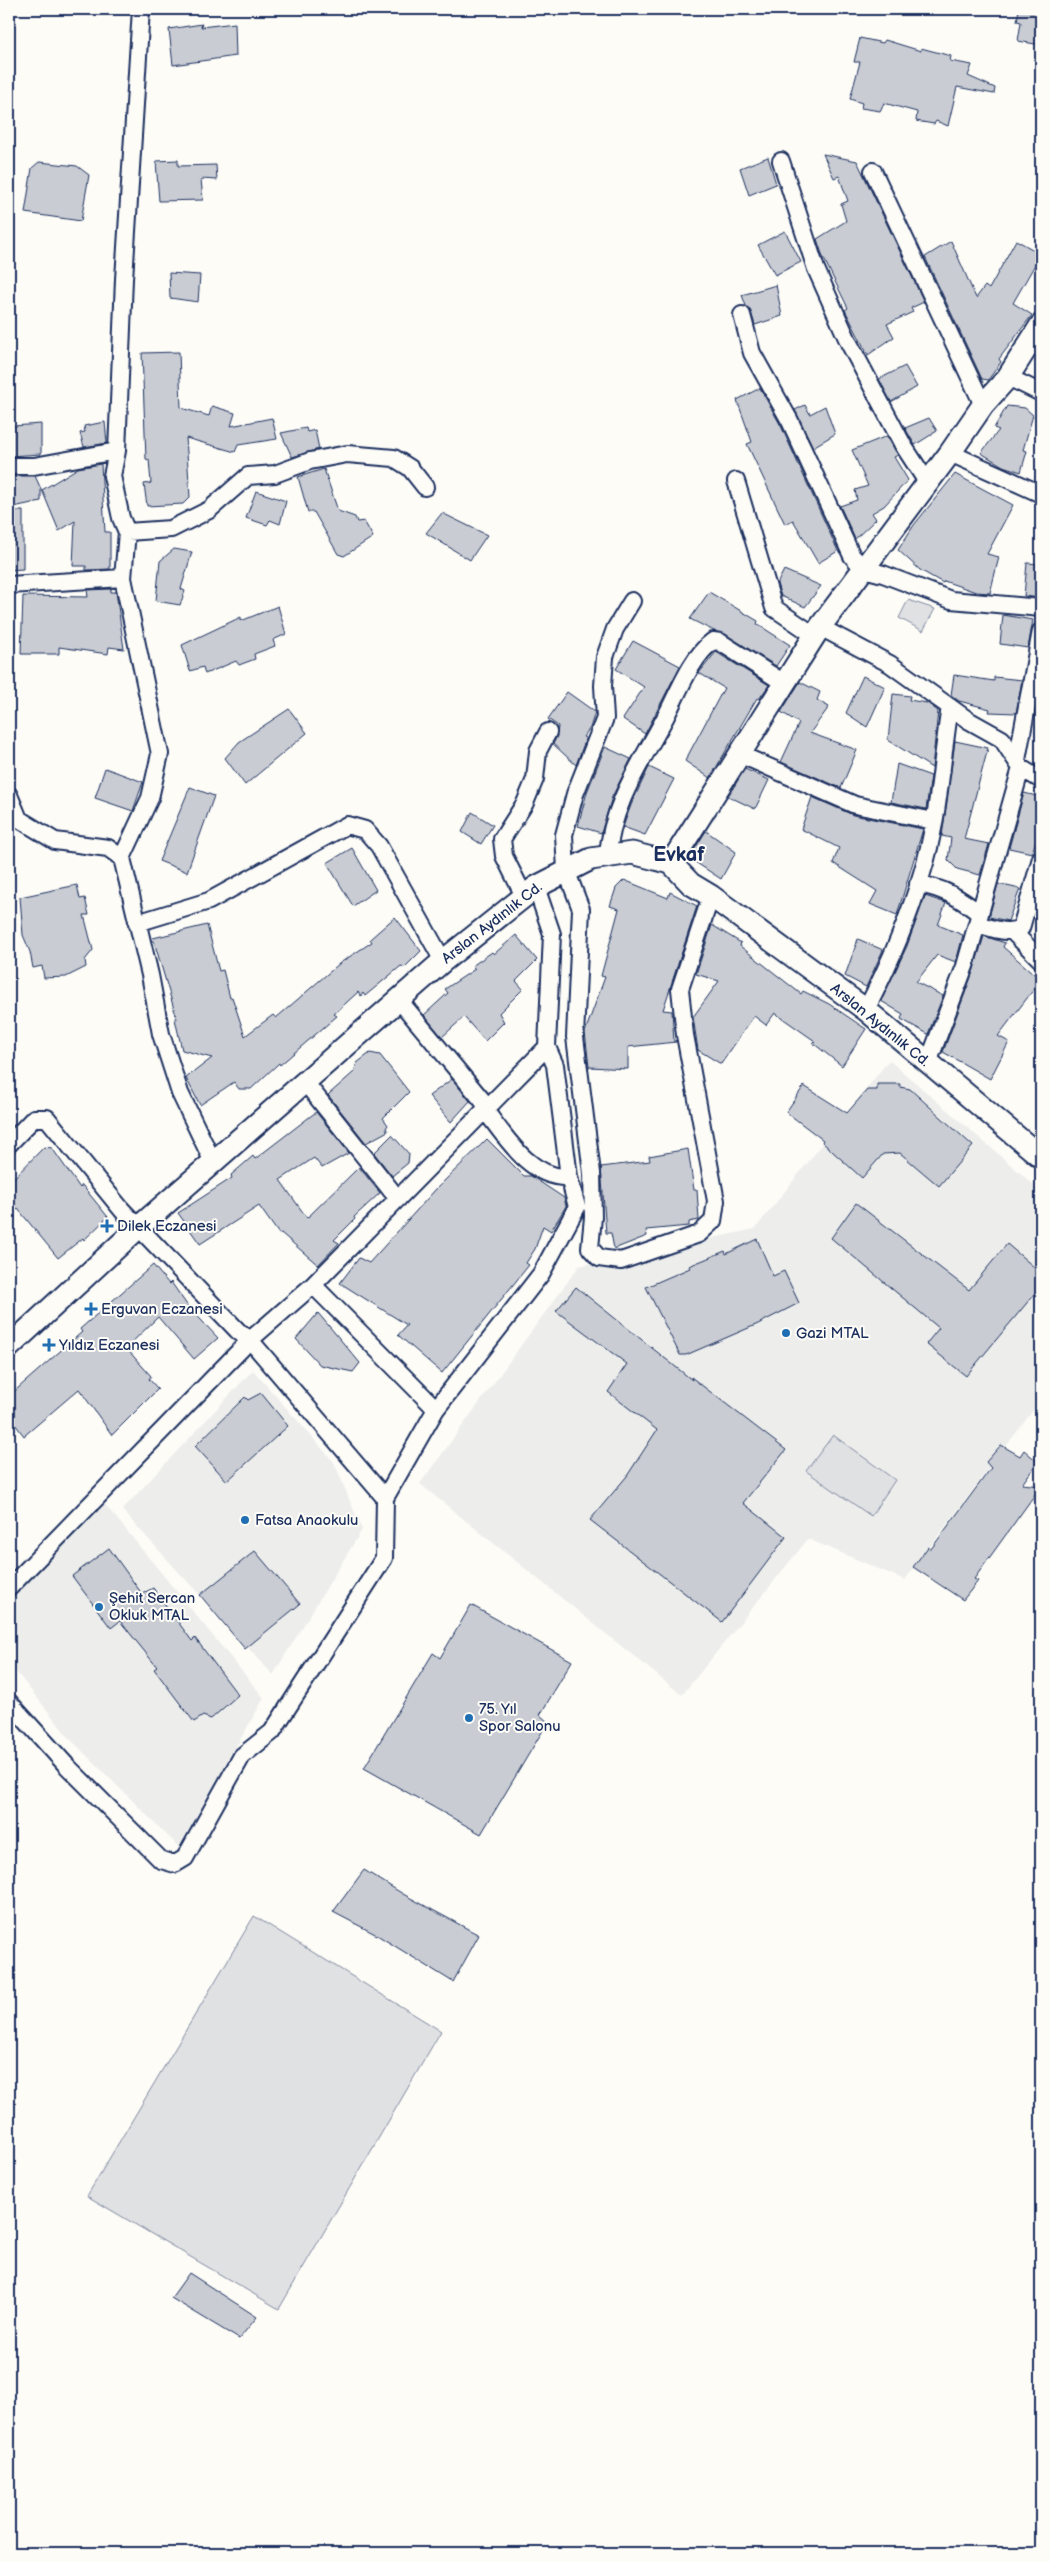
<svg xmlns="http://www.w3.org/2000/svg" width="1050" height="2562" viewBox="0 0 1050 2562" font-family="'Balsamiq Sans',sans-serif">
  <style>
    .built { fill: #edeeec }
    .green { fill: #e0e1e3; stroke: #7e88a0 }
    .building { fill: #c9ccd3; stroke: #1b2f5e }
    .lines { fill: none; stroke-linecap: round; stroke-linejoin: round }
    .minor-casing { stroke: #1b2f5e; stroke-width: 20 }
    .tertiary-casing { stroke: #1b2f5e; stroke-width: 25 }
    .minor { stroke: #fdfcf7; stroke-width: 16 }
    .tertiary { stroke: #fdfcf7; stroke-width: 21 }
    .poi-dot { fill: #1f6fb2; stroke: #fdfcf7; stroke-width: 2 }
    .labels { text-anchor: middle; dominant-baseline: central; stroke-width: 4; stroke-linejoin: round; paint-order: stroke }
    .street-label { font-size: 15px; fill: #1b2f5e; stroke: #fdfcf7 }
    .poi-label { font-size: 15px; fill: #1b2f5e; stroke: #fdfcf7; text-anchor: start }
    .district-label { font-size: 20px; font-weight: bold; fill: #1b2f5e; stroke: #fdfcf7 }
  </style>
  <rect width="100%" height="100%" fill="#fdfcf7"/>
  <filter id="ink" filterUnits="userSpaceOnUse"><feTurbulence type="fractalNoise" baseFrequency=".02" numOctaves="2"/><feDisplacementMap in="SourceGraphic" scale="10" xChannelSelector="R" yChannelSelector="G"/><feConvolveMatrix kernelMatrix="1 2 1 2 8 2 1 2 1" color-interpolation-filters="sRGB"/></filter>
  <g filter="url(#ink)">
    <path class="built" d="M889 1060 1041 1191V1400L905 1580 808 1539 682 1695 420 1484 579 1266 755 1229Z
      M253 1370 334 1462 362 1530 273 1675 122 1510Z
      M99 1497 264 1698 179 1847 71 1740 9 1663V1588Z"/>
    <path class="green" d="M908 600 935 609 923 631 899 618Z
      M833 1435 895 1480 871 1516 806 1471Z
      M254 1916 441 2031 279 2309 87 2196Z"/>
    <path class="building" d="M1019 9H1041V45L1018 41 1021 22 1017 21Z
      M235 23 236 56 173 65 169 29 202 24 201 27Z
      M860 38 883 43 885 40 921 51V48L951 56 950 61 972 65 968 76 995 88 994 94 957 87 948 126 936 121 934 124 916 121 917 112 884 103 880 111 861 108 862 103 850 99 860 62H854Z
      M823 154 857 161 924 302 911 308 913 312 887 324 894 337 868 355 845 310 848 308 823 257 817 239 846 221 841 204 848 201 839 176 834 178Z
      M768 157 776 184 749 195 740 168Z
      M178 160V166L216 165 217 180 201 179 203 200 159 201 156 161Z
      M39 162 77 166 89 175 81 221 25 213 32 168Z
      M785 231 801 262 775 275 758 245Z
      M1016 240 1041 254 1013 303 1032 315 999 359 1001 362 988 380 982 379 925 257 951 241 976 298 985 286 989 289Z
      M169 273 200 275 198 302 170 298Z
      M776 285 782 316 755 325 751 312 746 306 742 295Z
      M179 352 181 408 209 416 212 406 235 413 231 426 272 418 277 439 238 445 235 452 186 438 190 497 183 504 147 506 144 484 151 483 149 460 146 459 142 353Z
      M905 366 917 387 891 402 879 379Z
      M760 388 781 426 838 551 818 563 793 520 785 524 747 444 752 442 737 400Z
      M805 405 810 414 825 406 835 434 813 447 795 410Z
      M1007 406 1025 408 1033 415 1023 450 1027 451 1021 472 1003 466 981 453 999 430 994 428Z
      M9 417 13 426 41 424V454L9 456Z
      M929 418 937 431 915 445 905 428Z
      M105 422 107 443 84 447 80 433 85 432 84 426Z
      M306 428 307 432 315 430 319 449 292 457 281 433Z
      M887 436 898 455 894 457 908 480 884 506 872 513 876 519 855 539 840 506 857 500 855 490 868 486 852 450Z
      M101 464 105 532H110V569L86 570V566H73L75 521 59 531 42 490 78 468Z
      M324 469 338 511 355 517 357 522 364 521 373 537 344 556 338 554 314 512H308L298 477Z
      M955 474 1013 505 987 554 999 557 990 593 976 592 944 581 943 583 920 570 898 550 914 525Z
      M9 476H35L41 489V501L9 508Z
      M256 491 286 501 280 524 270 520 267 525 246 518Z
      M9 511H23V569L9 570Z
      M442 513 487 535 470 560 426 533Z
      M174 549 192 552 181 589 185 591 180 605 156 601 160 561Z
      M1027 563 1041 564V598L1024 596Z
      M784 570 821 586 805 607 781 596 777 584Z
      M111 589V592H116L124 649 109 647 108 654 59 647V654H21L23 596 88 597 87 590Z
      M709 592 758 621 757 624 790 645 776 666 725 634 714 631 690 619Z
      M278 606 286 634 273 640 275 646 254 654 255 659 239 665 236 661 205 674 203 667 190 671 182 645 241 617V621Z
      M1003 615 1033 620 1028 648 1000 644Z
      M633 641 680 666 645 734 623 719 644 687 616 669Z
      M716 652 769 685 759 699 757 698 710 778 685 761 724 688 699 673Z
      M954 675 994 681V677L1022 680 1016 713 989 712 990 709 959 701 951 695Z
      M863 676 885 687 867 727 846 713Z
      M800 682 820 692 817 700 829 707 810 733 857 750 841 788 781 762 799 723 781 712Z
      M567 692 595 712 590 728 583 737 586 738 576 765 553 744 557 736 558 726 548 719Z
      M893 694 910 696 909 700 927 703 938 711 932 768 888 740Z
      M289 709 307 733 245 785 225 758 239 742Z
      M955 741 988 748 964 839 989 844 980 875 957 869 948 860 951 838 942 836Z
      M605 747 631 759 612 797 601 833 578 826 587 792Z
      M897 764 931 776 926 809 891 802Z
      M649 767 674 779 645 835 623 827 631 805Z
      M105 768 143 782 133 811 95 798Z
      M745 769 769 780 755 809 728 796Z
      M190 787 214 796 187 872 159 861Z
      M1024 793 1041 797V825L1032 853 1009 848Z
      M812 797 853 815 923 829 897 915 870 904 877 891 833 863 839 848 801 829Z
      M472 812 493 825 481 844 462 832Z
      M706 831 736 852 721 879 689 858Z
      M352 848 376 890 353 906 327 863Z
      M624 880 668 898 670 892 697 906 663 1010 672 1011 674 1042 676 1040V1042L628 1047V1069L589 1067 585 1032 605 977 601 976 619 909 610 906 616 888Z
      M998 884 1020 889 1008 921 989 917Z
      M77 885 80 899 85 898 89 915H84L93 950 85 960 86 967 66 977 44 978 42 966 33 968 30 952 23 935 20 897Z
      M925 896 946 903 938 925 963 935 956 962 937 955 916 982 943 996 928 1034 901 1019 903 1014 881 1001 907 946Z
      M395 917 421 951 405 967 401 966 365 996 363 993 361 996 358 992 334 1014 337 1016 280 1065 279 1063 251 1089H239L234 1082 200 1105 186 1078 212 1058 182 1050 175 1019H177L153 938 207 925 219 971 223 970 230 998 232 997 245 1036 273 1015 276 1018 340 963 372 942 370 939Z
      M712 925 741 943 740 946 801 994 803 991 829 1004 866 1029 842 1066 813 1043 815 1041 775 1013 766 1025 754 1016 721 1064 698 1050 693 1017 719 981 696 974Z
      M516 935 537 960 516 981 523 989 499 1013 504 1022 485 1041 464 1017 442 1037 424 1015 448 993 445 989 475 969 472 966 492 952 494 954Z
      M984 936 1005 943 1003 947 1041 980 998 1036 1009 1042 990 1079 943 1052 974 969Z
      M858 939 883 950 866 987 845 976Z
      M370 1053 380 1055 409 1092 383 1118 388 1125 386 1128 388 1131 366 1143 328 1095 354 1072 357 1063Z
      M452 1079 470 1101 451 1122 429 1096Z
      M877 1084H900V1087L910 1089 973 1146 939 1186 900 1153 883 1154 862 1178 822 1142 823 1140 786 1112 804 1086 847 1113 867 1090H877Z
      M316 1112 349 1153 322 1168 314 1158 280 1180 307 1218 359 1167 380 1193 354 1217 355 1219 334 1240 339 1243 318 1265 281 1233 279 1234 259 1206 200 1244 178 1213 232 1178 231 1175 253 1156 255 1159Z
      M392 1135 409 1154 408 1163 392 1176 374 1153Z
      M487 1139 524 1176H531L564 1198 566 1206 551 1231 543 1226 535 1249 526 1263 529 1265 442 1373 398 1335 407 1325 340 1283 359 1258 369 1263 436 1189Z
      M44 1147 52 1148 80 1188 82 1185 108 1217 84 1240 83 1238 58 1258 18 1209 9 1215V1183Z
      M688 1149 694 1190H697L699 1220 689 1222V1226L646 1230 647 1236 614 1249 611 1233H606L601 1167 650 1161 649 1156Z
      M856 1203 969 1290 1007 1244 1041 1273V1286L966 1376 926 1344 939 1328 831 1238Z
      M757 1239 773 1276 784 1271 799 1303 758 1324 686 1355H680L646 1287 690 1268 689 1266 725 1251 726 1254Z
      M153 1265 169 1284 171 1282 187 1305 218 1338 194 1359 158 1317 126 1348 151 1376 149 1379 158 1389 112 1435 79 1389 24 1436 9 1416V1396L82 1332 80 1329Z
      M576 1287 692 1380 691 1377 786 1450 743 1503 786 1537 722 1622 590 1520 627 1476 657 1430 608 1392 627 1364 556 1311Z
      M318 1313 360 1363 353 1372 320 1365 296 1339Z
      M261 1393 288 1426 227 1481 195 1446 245 1397 248 1400Z
      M1001 1445 1020 1456 1024 1450 1038 1462 1022 1484 1041 1486 974 1579 978 1581 963 1600 913 1567 928 1547 931 1549 991 1468 986 1462Z
      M109 1548 142 1594 153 1588 192 1641 195 1638 238 1695 211 1719 203 1716 194 1722 154 1669 157 1667 120 1621 111 1628 72 1576Z
      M255 1551 300 1604 245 1649 200 1595Z
      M471 1605 572 1661 540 1715 548 1722 481 1834 364 1768 433 1653 440 1658Z
      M364 1870 403 1894 479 1935 453 1982 377 1935 333 1912Z
      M189 2273 257 2317 239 2339 171 2298Z"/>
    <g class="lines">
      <defs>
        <path id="minor" d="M141 9 124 279 117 451 112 476 121 518 127 532 123 578 160 754 150 798 122 858 150 975 161 1034 180 1093 213 1162
          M781 161 816 269 849 343 903 445 927 482
          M873 171 983 405
          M742 315 752 353 790 421 852 556 864 569 883 574 951 600 1041 608
          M1008 377 1041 393
          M950 453 1041 494
          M9 466H34L117 451
          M736 481 774 608 814 635
          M127 532 171 529 209 510 248 476 275 474 310 461 347 454 394 458 410 468 425 487
          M9 585 123 578
          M632 601 615 629 605 657 603 686 605 718 575 794 564 835 566 870 581 909 575 1037 592 1173 593 1217 590 1248 599 1258 621 1261 699 1234 713 1221 716 1201 685 1035 680 989 711 896
          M820 627 890 664 968 720 1002 739 1021 768 1041 780
          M739 754 855 805 934 821
          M1017 760 1041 631
          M9 795 19 819 55 841 108 848 122 858
          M608 856C611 805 643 760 666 716 678 693 692 656 713 641L720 642 784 683
          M918 884C944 888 960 898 980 914
          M524 896 504 856 502 839 525 803 535 779 538 751 548 732
          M137 923 209 901 347 825 365 830 379 846 443 961
          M977 924C992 928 1007 935 1021 928L1041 858
          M1013 932 1041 960
          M399 1000 487 1106
          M866 1010C889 965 908 921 922 873 939 820 941 762 950 707
          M928 1063 965 966 1021 768
          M305 1082 398 1199
          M484 1109C505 1136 531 1180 569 1177
          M9 1144 34 1118H47L122 1210 238 1331 250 1340 385 1498 384 1558 272 1732 242 1756 185 1858 175 1864 161 1860 66 1765 9 1702
          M313 1285 436 1409
          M385 1498 436 1409 541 1274 577 1207 569 1177 555 1065 547 1047 552 934 536 887
          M9 1588 250 1340 313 1285 547 1047"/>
        <path id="tertiary" d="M671 863 820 627 950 453 983 405 1008 377 1041 325
          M9 1347 139 1227 443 961 536 887 591 859 632 853 671 863 691 884 711 896 866 1010 1041 1157"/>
      </defs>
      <use href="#minor" class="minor-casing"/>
      <use href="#tertiary" class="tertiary-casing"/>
      <use href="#minor" class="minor"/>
      <use href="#tertiary" class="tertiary"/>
    </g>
  </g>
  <g class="poi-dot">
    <path d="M104.5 1218.5h5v5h5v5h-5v5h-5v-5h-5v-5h5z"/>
    <path d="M88.5 1301.5h5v5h5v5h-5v5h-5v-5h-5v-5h5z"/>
    <circle cx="786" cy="1333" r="5"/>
    <path d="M46.5 1337.5h5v5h5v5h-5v5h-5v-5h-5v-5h5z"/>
    <circle cx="245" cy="1520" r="5"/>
    <circle cx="99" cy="1607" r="5"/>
    <circle cx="469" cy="1718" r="5"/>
  </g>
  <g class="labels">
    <g class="street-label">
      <text transform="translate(492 923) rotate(-38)">Arslan Aydınlık Cd.</text>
      <text transform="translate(880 1025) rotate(39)">Arslan Aydınlık Cd.</text>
    </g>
    <g class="poi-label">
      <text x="117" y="1226">Dilek Eczanesi</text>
      <text x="101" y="1309">Erguvan Eczanesi</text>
      <text x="796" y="1333">Gazi MTAL</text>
      <text x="59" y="1345">Yıldız Eczanesi</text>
      <text x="255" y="1520">Fatsa Anaokulu</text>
      <text x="109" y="1598">Şehit Sercan<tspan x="109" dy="17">Okluk MTAL</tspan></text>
      <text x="479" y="1709">75. Yıl<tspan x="479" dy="17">Spor Salonu</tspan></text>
    </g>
    <g class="district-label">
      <text x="679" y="855">Evkaf</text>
    </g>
  </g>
  <rect width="1050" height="2562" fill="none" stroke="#fdfcf7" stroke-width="30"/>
  <rect x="15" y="15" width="1020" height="2532" fill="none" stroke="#1b2f5e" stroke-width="2" filter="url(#ink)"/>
</svg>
